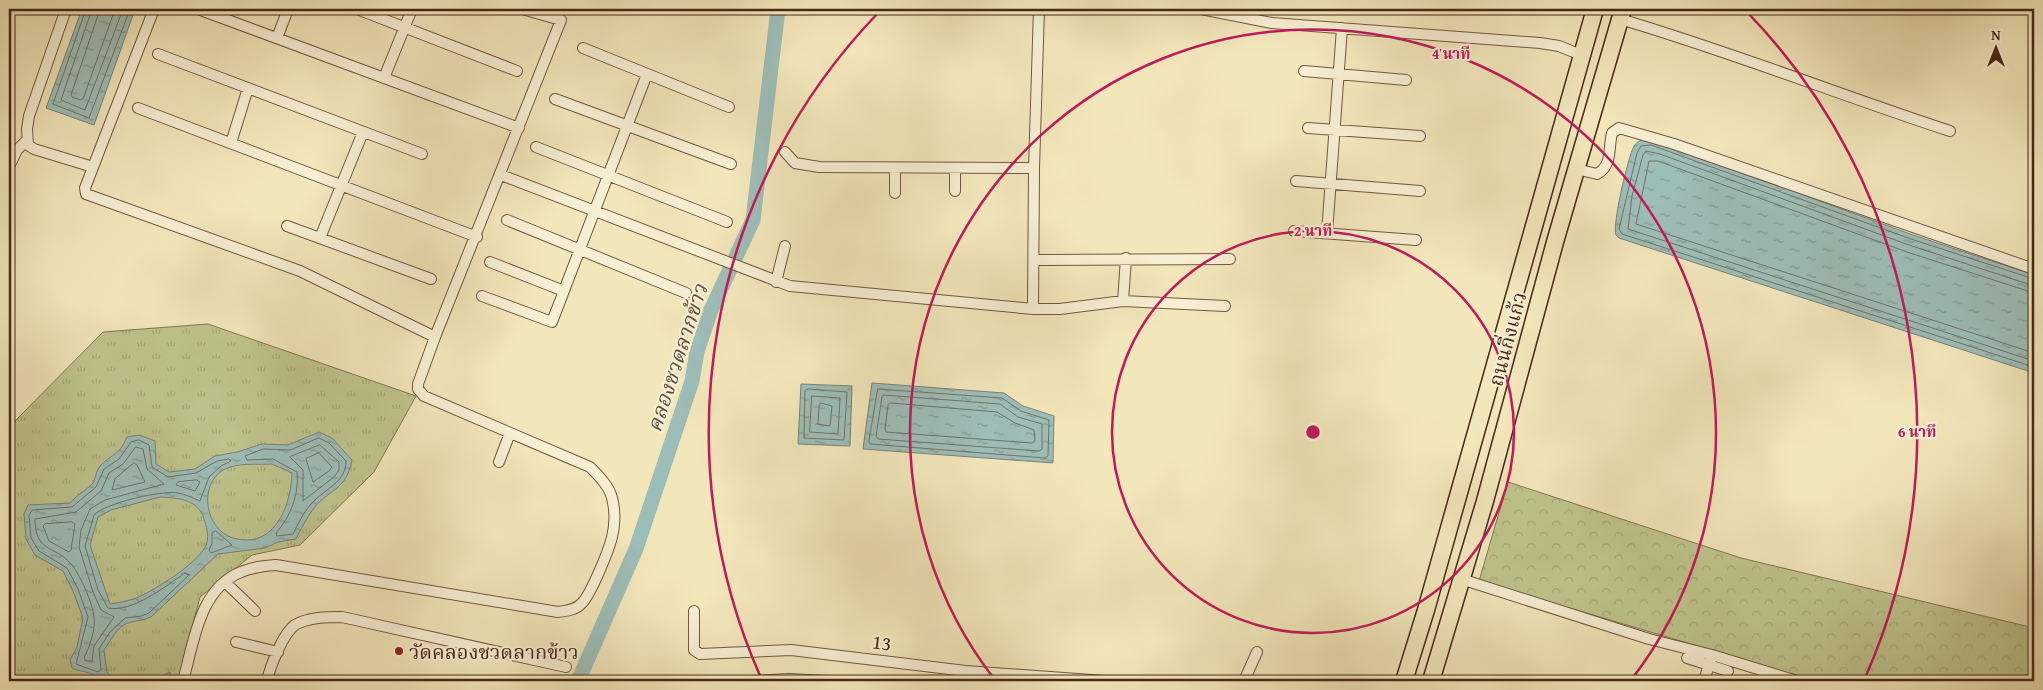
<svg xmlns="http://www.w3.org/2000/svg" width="2043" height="690" viewBox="0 0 2043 690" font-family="'Gentium Book Plus','Noto Serif Thai',serif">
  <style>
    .grass { fill: url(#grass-tufts); stroke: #837652 }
    .forest { fill: url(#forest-crowns); stroke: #837652 }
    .water { fill: url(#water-ripples); stroke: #7b8278; fill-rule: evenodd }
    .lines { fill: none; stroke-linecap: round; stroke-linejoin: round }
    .shore { stroke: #727268; stroke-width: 1 }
    .river { stroke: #9dbeb8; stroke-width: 15 }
    .minor-casing { stroke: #725741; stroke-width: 12 }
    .primary-casing { stroke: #472718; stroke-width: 19 }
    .minor { stroke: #f7efd3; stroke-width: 10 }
    .primary { stroke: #f2e7bb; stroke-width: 16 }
    .ring { fill: none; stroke: #c2185b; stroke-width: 2.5 }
    .poi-dot { fill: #8f2418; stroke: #f7efd3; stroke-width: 2 }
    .labels { text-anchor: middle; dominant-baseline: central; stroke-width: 4.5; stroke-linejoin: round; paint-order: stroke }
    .street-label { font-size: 20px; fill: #472718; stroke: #f7efd3 }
    .poi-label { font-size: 20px; fill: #472718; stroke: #f7efd3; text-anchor: start }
    .water-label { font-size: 21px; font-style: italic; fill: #5c4d40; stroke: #f7efd3 }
    .centre { fill: #c2185b; stroke: #f7efd3; stroke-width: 2.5 }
    .ring-label { font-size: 15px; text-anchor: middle; font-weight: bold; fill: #c2185b; stroke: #f7efd3; stroke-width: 4.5; stroke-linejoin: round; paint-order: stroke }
  </style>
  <defs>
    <pattern id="grass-tufts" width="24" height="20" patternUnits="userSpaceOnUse" patternTransform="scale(1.25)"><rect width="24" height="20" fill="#bfc48d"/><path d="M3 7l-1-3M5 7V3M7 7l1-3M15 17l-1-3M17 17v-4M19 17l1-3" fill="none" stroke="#a6a879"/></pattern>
    <pattern id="forest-crowns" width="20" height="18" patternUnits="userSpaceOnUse" patternTransform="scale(1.25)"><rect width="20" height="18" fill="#bfc48d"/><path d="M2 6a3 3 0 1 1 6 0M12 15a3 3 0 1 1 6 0" fill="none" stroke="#a6a879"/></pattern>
    <pattern id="water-ripples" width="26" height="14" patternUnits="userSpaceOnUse" patternTransform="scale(1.25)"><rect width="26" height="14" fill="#9dbeb8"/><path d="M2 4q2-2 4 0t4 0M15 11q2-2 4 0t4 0" fill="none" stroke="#829a95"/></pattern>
  </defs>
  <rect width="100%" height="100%" fill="#f2e7bb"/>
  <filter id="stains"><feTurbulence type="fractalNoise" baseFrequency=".004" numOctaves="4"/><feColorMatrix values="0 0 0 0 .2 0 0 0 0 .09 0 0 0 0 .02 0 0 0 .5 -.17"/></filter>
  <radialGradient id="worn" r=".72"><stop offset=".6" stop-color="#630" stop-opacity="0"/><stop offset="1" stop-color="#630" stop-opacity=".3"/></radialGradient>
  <path class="grass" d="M208 324 416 396 374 472 300 545 252 555 200 597 178 681H9V437L16 420 103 332Z"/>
  <path class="forest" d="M1508 482 1741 558 2034 628V681H1815L1479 581Z"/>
  <path class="water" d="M82 9H135L94 125 46 108Z
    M1644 139 1652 140 1913 235 2034 275V373L1619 238 1616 235C1612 225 1628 157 1634 146 1637 142 1639 141 1644 139Z
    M872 383 1004 393 1023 406 1054 416 1053 463 863 449Z
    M801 384 852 386 850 446 798 444Z
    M319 432 332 438 352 460C346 491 331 487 314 508 307 517 301 529 296 539L278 542 265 548 218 554 151 617C143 621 136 620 128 623 117 626 110 642 104 650L107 672 115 681H98C94 670 81 673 72 668L70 660 77 647 83 618 73 591 63 571 35 555 26 539 24 514 28 505 70 503C75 497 90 487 93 483 96 477 96 470 101 465 113 453 119 456 127 437L139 435 155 441 156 464 169 472 195 469 215 456 237 452 262 444 288 445ZM272 464 292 473C291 505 275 550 233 538 205 529 198 486 223 470 237 462 257 465 272 464ZM160 497C178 498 198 499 204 519 206 526 209 535 207 542 204 559 159 587 143 595 134 600 121 602 110 604L90 545 98 517 111 510Z
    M170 672V681H131L141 676 152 680Z"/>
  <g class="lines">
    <path class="shore" d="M86 9 53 104 89 118 130 9
      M92 9 61 100 85 110 123 9
      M100 9 71 95 72 97 80 100 83 99 115 9
      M2034 279 1911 239 1651 145 1641 146 1637 153 1619 229 1622 234 2034 367
      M2034 286 1909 245 1660 154 1646 151 1643 155 1632 196 1628 229 2034 361
      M2034 293 1907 252 1658 161H1649L1636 224 2034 353
      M808 389 847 392 844 440 804 438 805 391Z
      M878 389 1002 398 1021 411 1049 420 1048 456 1045 458 870 444 869 442Z
      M884 395 1000 404 1018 417 1042 424V449L1039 451 878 439 876 436 882 397Z
      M812 396 840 398 838 434 810 432Z
      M821 403 832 406 830 426 818 424 819 406Z
      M891 403 997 412 1015 423 1034 430 1035 441 1032 443 886 432 885 429 888 405Z
      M319 438 329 443 346 461C346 483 324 489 311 504 303 513 298 524 293 534L277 536 276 533C291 516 299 494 297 472L273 459 247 460 245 456 263 449 290 450Z
      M139 440 149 445 152 467 168 477 196 473 217 461 229 459 231 461 221 466 209 477 200 501C193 498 185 494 178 493 161 490 106 503 94 515L85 546 98 590 108 608C132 613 166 586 185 573L189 575 149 613 141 616 125 618 110 632 99 649 101 670 98 672 76 664 88 617 78 589 67 568 39 551 31 538 29 515 32 510 72 507 96 487 104 469 119 459 131 442Z
      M320 445 339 462V470L334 477 303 501V470L290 457Z
      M136 447 143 449 147 469 164 484 105 500 90 509 81 530 79 547 93 592 101 610 114 617 94 646 92 661H86L84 658C89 648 96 629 94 617 93 604 80 574 71 564 55 545 35 553 35 519L76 512 101 491 109 473 123 464Z
      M319 453 332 467 329 471 313 482 306 459Z
      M134 463 137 465 145 482 112 490 115 479Z
      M197 480 200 482 195 491 176 485 178 482Z
      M72 522 75 524 71 550 69 552 49 541 43 526 45 524Z
      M216 531 232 545 211 553 209 550 212 544V533Z"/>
    <path class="river" d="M578 681 636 549 692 381 697 352 711 310 753 220 778 9"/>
    <defs>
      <path id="minor" d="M66 9 29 116 27 129 28 145 34 149 93 167
        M154 9 85 188 86 194 300 271 435 337
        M198 9 519 128
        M357 9 517 71
        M1201 9 1272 23 1540 43 1559 46 1581 55
        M1620 19C1732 52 1840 95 1950 131
        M277 38 288 9
        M583 48 729 107
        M158 54 422 154
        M1304 71 1406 80
        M384 78 412 9
        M555 99 731 164
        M138 108 477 237
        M1308 128 1420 136
        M231 143 248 88
        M536 147 727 222
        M785 152 795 163 819 167 1034 168
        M9 167 17 150 27 140
        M895 168V193
        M955 168V191
        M1576 169 1597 174C1613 165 1608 148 1612 133L1619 128 1674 144 2034 269
        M501 175 790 286 1033 309H1060L1123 301 1225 306
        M1296 181 1420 191
        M507 220 686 293
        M287 226 431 279
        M1294 231 1416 240
        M1327 233 1342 28
        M320 238 363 132
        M1040 260 1230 259
        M490 262 564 291
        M776 282 785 246
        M482 296 552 322 647 74
        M1123 301 1126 258
        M1033 309 1034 168 1039 9
        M499 462 510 433
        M1461 579 1649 639 1712 655 1797 681
        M225 582 255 611
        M694 611V650L700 654 791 650 966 671 1105 681
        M236 642 278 652
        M1687 658 1728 671
        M183 681C194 642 199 589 241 572 252 567 264 566 276 565L558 612C566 611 576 610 582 603 591 594 609 550 612 537 615 525 615 510 612 498 609 486 599 476 590 467L424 396 418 389V384L435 337 561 20 522 9
        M267 681C270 667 283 633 295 625 308 617 328 617 342 617L566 667
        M754 681 789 679 827 681
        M1244 681 1257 652
        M1704 681 1711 658
        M1735 681H1743"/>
      <path id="primary" d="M1404 681 1426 610 1595 9
        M1431 681 1485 501 1555 242 1623 9"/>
    </defs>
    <use href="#minor" class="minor-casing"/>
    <use href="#primary" class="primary-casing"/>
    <use href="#minor" class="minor"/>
    <use href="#primary" class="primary"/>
  </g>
  <g class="ring">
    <circle cx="1313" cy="432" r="201"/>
    <path d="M995 680A403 403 0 1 1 1631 680"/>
    <path d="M761 678A604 604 0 0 1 879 12M1747 12A604 604 0 0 1 1865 678"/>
  </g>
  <circle class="poi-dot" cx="399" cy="651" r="5"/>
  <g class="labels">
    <g class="street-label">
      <text transform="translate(1507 339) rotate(-75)">ถนนกิ่งแก้ว</text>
      <text transform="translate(882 642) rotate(7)">13</text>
    </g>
    <g class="poi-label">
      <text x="409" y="651">วัดคลองชวดลากข้าว</text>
    </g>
    <g class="water-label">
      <text transform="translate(677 358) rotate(-72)">คลองชวดลากข้าว</text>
    </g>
  </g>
  <circle cx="1313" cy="432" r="8" class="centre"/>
  <g class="ring-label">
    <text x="1451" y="59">4 นาที</text>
    <text x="1313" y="236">2 นาที</text>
    <text x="1917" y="437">6 นาที</text>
  </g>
  <rect width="2043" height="690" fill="none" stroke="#f2e7bb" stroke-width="30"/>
  <rect x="10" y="10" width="2023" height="670" fill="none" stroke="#472718" stroke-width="2.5"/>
  <rect x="15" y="15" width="2013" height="660" fill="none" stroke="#472718"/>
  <g transform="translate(1996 48)" stroke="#f7efd3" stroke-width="4" paint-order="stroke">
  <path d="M0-4L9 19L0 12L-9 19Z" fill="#472718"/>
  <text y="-8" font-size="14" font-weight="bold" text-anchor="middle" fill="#472718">N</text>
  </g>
  <rect width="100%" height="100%" filter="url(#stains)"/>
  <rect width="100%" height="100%" fill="url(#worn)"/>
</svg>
